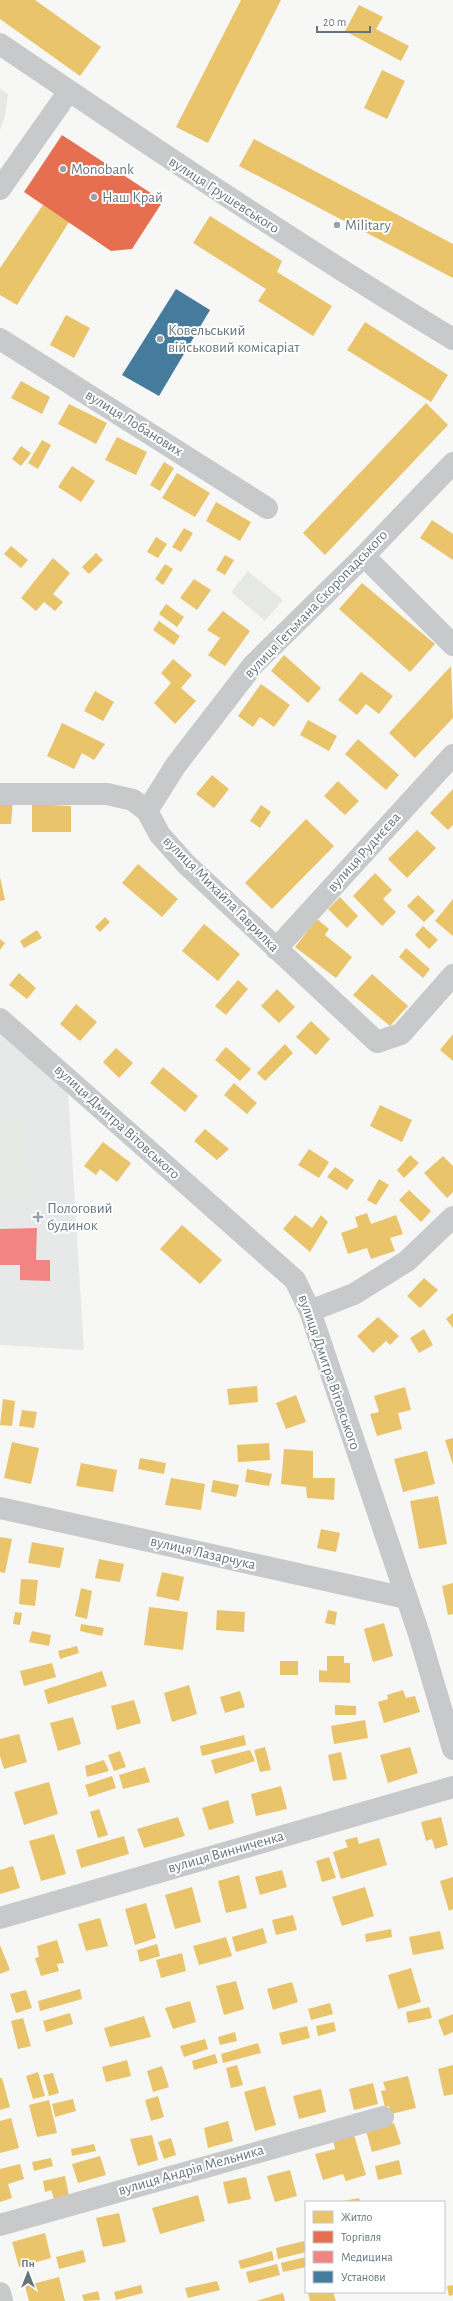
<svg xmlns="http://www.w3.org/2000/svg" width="453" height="2301" viewBox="0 0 453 2301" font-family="'Alegreya Sans',sans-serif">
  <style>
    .built { fill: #e7e9e8 }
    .green { fill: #e6e8e4 }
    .homes { fill: #e9c46a }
    .shops { fill: #e76f51 }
    .health { fill: #f28482 }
    .public { fill: #457b9d }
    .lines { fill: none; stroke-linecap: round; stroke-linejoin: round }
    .minor { stroke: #c8c9ca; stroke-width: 22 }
    .poi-dot { fill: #98a2a8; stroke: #fff; stroke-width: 1.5 }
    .labels { text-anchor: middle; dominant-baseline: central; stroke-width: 4; stroke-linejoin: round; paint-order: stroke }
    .poi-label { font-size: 15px; fill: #65757e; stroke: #fff; text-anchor: start }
    .street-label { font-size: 15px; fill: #65757e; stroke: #fff }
  </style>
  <rect width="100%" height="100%" fill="#f7f7f6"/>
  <path class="built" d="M0 1029 68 1089 84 1350 0 1345Z"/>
  <path class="green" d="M0 89 8 94 5 116 0 130Z
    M248 571 283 600 265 621 231 592Z
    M0 1120H24L26 1198 0 1199Z"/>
  <path class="homes" d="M0 0H35L101 47 80 76 0 19Z
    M241 0H281L208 143 176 127Z
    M359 5 383 17 376 29 409 46 401 61 345 31Z
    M382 70 405 81 387 119 364 108Z
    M254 139 453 244V278L239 166Z
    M43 205 69 222 17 305 0 295V268Z
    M210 216 282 261 277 272 332 306 313 336 258 301 266 289 193 243Z
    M66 315 90 328 74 358 50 345Z
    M365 322 448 375 431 402 347 350Z
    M21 381 50 397 42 414 11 398Z
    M426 403 448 425 325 555 303 533Z
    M69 404 107 423 96 444 58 424Z
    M117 437 147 452 136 475 105 460Z
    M42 440 51 445 38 469 28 463Z
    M21 446 31 453 21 466 12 459Z
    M164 462 174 468 160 491 150 485Z
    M72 466 95 481 81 502 58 487Z
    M177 473 210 493 195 517 162 498Z
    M216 502 251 522 240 541 206 521Z
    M432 520 453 534V560L420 538Z
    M184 528 193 533 181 552 172 547Z
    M156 537 167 544 158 558 147 552Z
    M11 546 28 560 21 568 4 554Z
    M96 553 103 560 89 574 82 567Z
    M225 555 234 560 225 575 216 570Z
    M53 558 70 573 53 594 63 602 55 611 44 602 36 611 21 598Z
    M165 564 173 569 163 585 155 579Z
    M194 579 211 590 197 610 180 598Z
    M362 583 435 644 410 672 339 609Z
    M166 604 184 617 177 627 159 614Z
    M223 611 250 631 225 666 208 655 220 638 207 630Z
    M159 621 180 636 174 645 153 630Z
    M284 655 321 688 308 703 271 671Z
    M173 659 192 675 181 688 196 701 175 724 154 703 171 683 161 673Z
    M451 666 453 718 415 758 389 733Z
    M361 672 393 696 379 714 366 704 357 715 338 700Z
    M261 684 290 705 274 727 260 717 253 727 238 716Z
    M95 691 114 702 103 721 84 711Z
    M308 720 337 736 329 751 300 735Z
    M62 723 105 744 94 760 82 753 74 769 47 756Z
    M358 739 399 775 386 790 345 754Z
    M212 775 229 789 214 808 196 794Z
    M338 781 359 801 345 815 324 796Z
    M453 789V825L448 830 430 813Z
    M0 801H13L11 824H0Z
    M32 804 71 806V832H32Z
    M261 805 271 812 260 828 250 821Z
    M306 819 334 846 272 909 245 883Z
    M417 830 436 848 407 878 388 859Z
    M138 864 178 899 162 917 122 883Z
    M375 873 392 890 383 899 396 912 382 926 353 896Z
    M0 877 5 900 0 901Z
    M418 895 435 911 424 922 407 906Z
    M340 897 358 916 347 928 328 909Z
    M453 899V936L435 921Z
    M105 917 110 922 100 932 95 927Z
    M317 919 329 929 325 935 352 957 336 978 295 947Z
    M204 924 240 954 218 981 182 951Z
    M423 926 438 940 429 949 415 935Z
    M37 930 42 938 24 948 20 941Z
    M0 939 5 943 0 950Z
    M406 948 430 969 423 978 399 957Z
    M19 973 36 988 27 999 9 985Z
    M372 974 408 1006 390 1026 353 995Z
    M238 980 248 989 226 1015 215 1006Z
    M277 989 295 1007 279 1023 261 1006Z
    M76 1004 97 1022 80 1041 60 1024Z
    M311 1021 330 1039 316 1055 296 1037Z
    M453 1034V1061L440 1050Z
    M285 1044 293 1053 265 1081 257 1073Z
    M226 1047 251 1069 240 1081 215 1060Z
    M116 1048 133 1063 119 1078 103 1062Z
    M163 1067 198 1096 185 1112 150 1083Z
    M234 1083 257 1103 247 1114 224 1095Z
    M380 1105 412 1120 402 1142 370 1126Z
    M205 1129 229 1149 217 1160 194 1141Z
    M103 1142 131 1163 117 1182 100 1169 96 1175 84 1166Z
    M309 1149 329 1162 319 1178 298 1165Z
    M410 1155 419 1163 404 1178 397 1170Z
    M443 1156 453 1166V1192L447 1198 424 1173Z
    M335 1167 354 1180 347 1190 327 1177Z
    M379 1179 389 1185 376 1205 367 1200Z
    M409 1190 431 1211 421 1222 399 1200Z
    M367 1213 371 1224 396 1215 403 1234 390 1238 395 1251 371 1259 367 1248 348 1254 341 1233 358 1227 355 1217Z
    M295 1215 312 1228 321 1215 328 1222 310 1252 283 1229Z
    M182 1225 222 1260 200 1284 160 1249Z
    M424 1278 438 1290 420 1308 407 1296Z
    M453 1313V1328L446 1319Z
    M378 1317 399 1336 390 1345 386 1341 373 1353 357 1336Z
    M424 1329 433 1345 419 1353 410 1338Z
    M257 1386 258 1402 229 1405 227 1389Z
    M405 1387 411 1410 398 1413 402 1429 377 1436 370 1414 379 1412 374 1396Z
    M296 1395 306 1422 286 1429 276 1403Z
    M3 1399 15 1401 12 1426 0 1425Z
    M22 1410 37 1412 34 1428 19 1426Z
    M453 1438V1465L445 1440Z
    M12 1442 39 1448 31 1484 4 1478Z
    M269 1443 270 1460 238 1462 237 1445Z
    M284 1449 313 1451V1478H335L334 1500 307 1498 306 1487 281 1484Z
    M427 1451 435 1484 403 1492 394 1459Z
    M140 1458 166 1463 164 1474 138 1469Z
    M81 1463 117 1470 113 1492 76 1486Z
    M247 1469 272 1474 269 1486 245 1482Z
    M171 1478 205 1484 201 1510 165 1505Z
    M213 1480 239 1485 236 1497 211 1492Z
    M438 1496 447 1544 419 1549 410 1501Z
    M321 1529 340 1533 336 1552 317 1548Z
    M0 1537 12 1539 5 1573 0 1572Z
    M32 1542 64 1548 60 1568 28 1563Z
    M99 1559 124 1564 120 1582 95 1578Z
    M162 1572 184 1577 179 1601 156 1596Z
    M21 1579 38 1580 35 1606 19 1604Z
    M453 1583V1614L448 1615 442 1586Z
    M81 1588 92 1591 87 1619 75 1616Z
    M149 1607 188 1612 183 1650 144 1645Z
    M217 1610 245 1612 244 1632 216 1630Z
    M328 1610 337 1612 335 1625 325 1623Z
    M15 1612 22 1613 20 1625 13 1624Z
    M384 1623 393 1656 373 1662 364 1629Z
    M81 1624 104 1628 102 1636 80 1631Z
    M32 1631 51 1635 49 1646 29 1642Z
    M77 1646 79 1653 60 1659 58 1651Z
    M327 1656H344V1663H350V1683L319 1682V1670L327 1671Z
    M280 1661H298V1675H280Z
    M52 1663 56 1677 24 1686 20 1671Z
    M102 1671 107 1686 48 1704 44 1690Z
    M189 1685 197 1714 172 1722 164 1693Z
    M403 1690 406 1698 415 1696 420 1712 384 1723 378 1702 388 1699 387 1695Z
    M240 1691 245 1707 225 1713 220 1697Z
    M134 1700 141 1723 117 1730 111 1706Z
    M335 1705 356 1706V1715H335Z
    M73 1717 81 1744 58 1751 50 1723Z
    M365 1720 368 1738 334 1744 331 1726Z
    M19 1734 27 1762 4 1769 0 1756V1739Z
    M244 1735 246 1745 202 1756 200 1746Z
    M265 1747 271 1770 260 1772 254 1750Z
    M410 1747 418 1773 388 1783 380 1755Z
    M250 1750 255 1761 215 1774 211 1760Z
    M120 1751 126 1767 114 1771 108 1755Z
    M341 1752 347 1779 333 1781 328 1755Z
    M104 1760 109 1771 87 1777 85 1766Z
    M145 1767 150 1782 123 1789 119 1775Z
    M112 1776 116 1788 89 1797 85 1785Z
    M49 1782 58 1814 24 1825 14 1792Z
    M281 1786 287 1809 256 1816 251 1794Z
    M228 1800 234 1823 209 1830 202 1808Z
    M99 1809 108 1835 98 1838 90 1812Z
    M178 1817 185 1836 144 1848 137 1829Z
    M441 1817 448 1845 435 1849 432 1839 426 1841 421 1822Z
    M54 1834 66 1874 41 1881 29 1841Z
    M124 1836 129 1854 81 1868 76 1850Z
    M357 1837 359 1844 379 1838 387 1865 341 1879 333 1852 348 1847 345 1840Z
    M329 1857 336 1878 322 1882 316 1861Z
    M13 1866 20 1888 0 1894V1870Z
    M282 1870 287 1887 260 1895 255 1877Z
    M239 1875 247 1908 226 1913 218 1881Z
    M453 1877V1909L449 1911 440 1881Z
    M192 1887 201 1922 175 1929 165 1895Z
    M365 1887 374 1916 342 1926 332 1897Z
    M146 1903 156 1938 135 1945 125 1909Z
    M293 1915 297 1930 276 1935 272 1920Z
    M100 1918 108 1946 86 1951 78 1924Z
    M263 1928 267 1943 236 1952 232 1937Z
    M391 1929 392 1937 366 1942 365 1934Z
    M440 1931 444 1949 413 1955 409 1937Z
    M226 1937 232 1956 199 1965 193 1946Z
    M57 1940 64 1963 57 1964 59 1971 41 1976 35 1958 39 1957 37 1946Z
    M157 1944 160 1956 140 1962 137 1950Z
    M0 1945 10 1970 0 1974Z
    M182 1953 186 1971 161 1978 156 1960Z
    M411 1968 421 2002 398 2009 388 1975Z
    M236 1981 244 2009 224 2015 216 1986Z
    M292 1982 298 2002 273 2010 267 1989Z
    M80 1989 82 1999 40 2011 38 2001Z
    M26 1990 32 2008 16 2013 10 1994Z
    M190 2001 196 2022 173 2029 165 2008Z
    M330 2003 333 2014 311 2020 308 2009Z
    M429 2007 432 2018 408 2023 406 2012Z
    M70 2013 73 2024 46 2032 43 2021Z
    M453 2014V2032L444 2036 438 2020Z
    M144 2016 151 2037 110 2047 104 2028Z
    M23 2018 31 2046 18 2049 11 2021Z
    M334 2022 336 2031 318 2036 316 2026Z
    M307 2026 310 2038 282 2045 279 2033Z
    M235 2032 237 2041 220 2045 218 2037Z
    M205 2039 208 2049 184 2057 180 2046Z
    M258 2043 261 2053 223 2063 221 2054Z
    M215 2054 218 2063 194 2070 192 2061Z
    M127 2060 131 2076 106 2082 102 2067Z
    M237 2065 243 2085 231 2088 226 2068Z
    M453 2065V2094L444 2096 438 2069Z
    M162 2066 169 2087 153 2092 147 2071Z
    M38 2072 45 2096 33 2099 26 2076Z
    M53 2073 59 2093 49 2096 43 2075Z
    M408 2076 416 2108 391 2114 389 2106 385 2107 381 2091 386 2090 383 2082Z
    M0 2078H2L10 2107 0 2110Z
    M373 2083 378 2104 354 2110 349 2089Z
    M265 2086 276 2125 255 2131 244 2092Z
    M321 2089 326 2112 299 2119 293 2096Z
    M158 2096 164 2117 151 2121 145 2100Z
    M73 2099 76 2111 55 2117 52 2104Z
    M49 2100 57 2133 37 2137 29 2105Z
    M11 2118 19 2148 0 2153V2121Z
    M228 2121 233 2141 208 2148 204 2128Z
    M394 2123 401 2144 372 2152 366 2131Z
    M152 2135 158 2160 138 2166 130 2139Z
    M354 2135 366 2175 346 2181 343 2174 323 2180 315 2154 335 2149 333 2141Z
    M171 2138 176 2155 164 2159 158 2142Z
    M94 2144 96 2151 72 2156 71 2149Z
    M100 2156 106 2175 78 2183 72 2164Z
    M51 2158 53 2166 34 2171 32 2162Z
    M399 2160 402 2174 378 2180 375 2166Z
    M20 2164 24 2179 8 2184 12 2198 0 2202V2169Z
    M290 2170 297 2196 275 2202 267 2176Z
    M65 2176 69 2196 54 2199 51 2190 45 2192 43 2181Z
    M246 2177 251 2199 228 2204 223 2182Z
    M198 2195 205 2221 160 2234 152 2208Z
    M359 2198 360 2202H343V2201Z
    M119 2213 126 2242 103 2247 96 2218Z
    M45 2233 51 2258 19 2267 12 2242Z
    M304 2241 306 2252 278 2259 276 2248Z
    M83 2250 86 2262 59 2269 56 2257Z
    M272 2251 274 2260 241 2269 238 2261Z
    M306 2257V2267L283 2272 281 2263Z
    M277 2264 280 2275 249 2283 246 2272Z
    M59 2277 65 2301H29L25 2286Z
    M217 2281 220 2290 188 2298 185 2288Z
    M141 2285 143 2293 116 2300 114 2292Z
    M453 2285V2295L449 2296 447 2286Z
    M98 2291 100 2300 84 2301 82 2295Z
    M308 2292H333L336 2301H310Z
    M283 2293 285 2301H256Z"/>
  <path class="shops" d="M62 135 163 201 132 249 111 251 24 192Z"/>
  <path class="health" d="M37 1228 36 1260H50V1281L20 1280V1265H0V1229Z"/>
  <path class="public" d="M176 289 210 310 159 396 122 375Z"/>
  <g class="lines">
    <path class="minor" d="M0 44C149 145 299 246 453 339
      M0 189 69 91
      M0 339 267 508
      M364 556 453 645
      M0 794H107L133 800 147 811 160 835 186 864 377 1042 401 1034 453 975
      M147 811 176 765 253 665 364 556 453 463
      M276 949 453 755
      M0 1019 295 1280 310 1311 419 1634 453 1749
      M310 1311 354 1294 407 1261 453 1217
      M0 1508 406 1598
      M0 1918 453 1787
      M0 2225 383 2117
      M0 2293 2 2301"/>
  </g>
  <g class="poi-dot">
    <circle cx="63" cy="169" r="4"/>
    <circle cx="94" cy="197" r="4"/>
    <circle cx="337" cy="225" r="4"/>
    <circle cx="160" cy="339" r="4"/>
    <path d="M36 1211h4v4h4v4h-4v4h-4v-4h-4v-4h4z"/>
  </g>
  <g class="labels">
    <g class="poi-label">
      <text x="71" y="169">Monobank</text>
      <text x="102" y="197">Наш Край</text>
      <text x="345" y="225">Military</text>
      <text x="168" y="330">Ковельський<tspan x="168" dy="17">військовий комісаріат</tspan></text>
      <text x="47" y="1208">Пологовий<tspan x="47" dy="17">будинок</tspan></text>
    </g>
    <g class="street-label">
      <text transform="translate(224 195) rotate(33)">вулиця Грушевського</text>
      <text transform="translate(134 423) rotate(32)">вулиця Лобанових</text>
      <text transform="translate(316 604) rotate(-46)">вулиця Гетьмана Скоропадського</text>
      <text transform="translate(364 852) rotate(-48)">вулиця Руднєєва</text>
      <text transform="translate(221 894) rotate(45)">вулиця Михайла Гаврилка</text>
      <text transform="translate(117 1122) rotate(42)">вулиця Дмитра Вітовського</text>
      <text transform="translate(329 1372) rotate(71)">вулиця Дмитра Вітовського</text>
      <text transform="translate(203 1553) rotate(13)">вулиця Лазарчука</text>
      <text transform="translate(226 1852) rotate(-16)">вулиця Винниченка</text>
      <text transform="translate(191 2170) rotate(-16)">вулиця Андрія Мельника</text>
    </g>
  </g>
  <rect x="305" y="2201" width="140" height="92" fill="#ffffff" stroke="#c1c8cb"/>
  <rect x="313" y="2211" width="20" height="12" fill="#e9c46a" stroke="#c1c8cb"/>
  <text x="341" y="2221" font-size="12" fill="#65757e">Житло</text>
  <rect x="313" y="2231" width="20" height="12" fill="#e76f51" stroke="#c1c8cb"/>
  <text x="341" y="2241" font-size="12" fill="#65757e">Торгівля</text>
  <rect x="313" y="2251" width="20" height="12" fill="#f28482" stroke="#c1c8cb"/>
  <text x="341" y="2261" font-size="12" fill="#65757e">Медицина</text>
  <rect x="313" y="2271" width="20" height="12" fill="#457b9d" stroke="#c1c8cb"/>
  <text x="341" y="2281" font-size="12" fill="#65757e">Установи</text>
  <g transform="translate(28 2273)" stroke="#ffffff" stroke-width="3" paint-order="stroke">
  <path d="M0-3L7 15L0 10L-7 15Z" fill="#65757e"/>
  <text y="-6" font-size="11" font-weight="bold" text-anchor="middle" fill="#65757e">Пн</text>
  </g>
  <path d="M317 26v6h53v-6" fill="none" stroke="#65757e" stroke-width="2"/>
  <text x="323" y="26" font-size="12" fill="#65757e" stroke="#ffffff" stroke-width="3" paint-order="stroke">20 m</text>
</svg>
